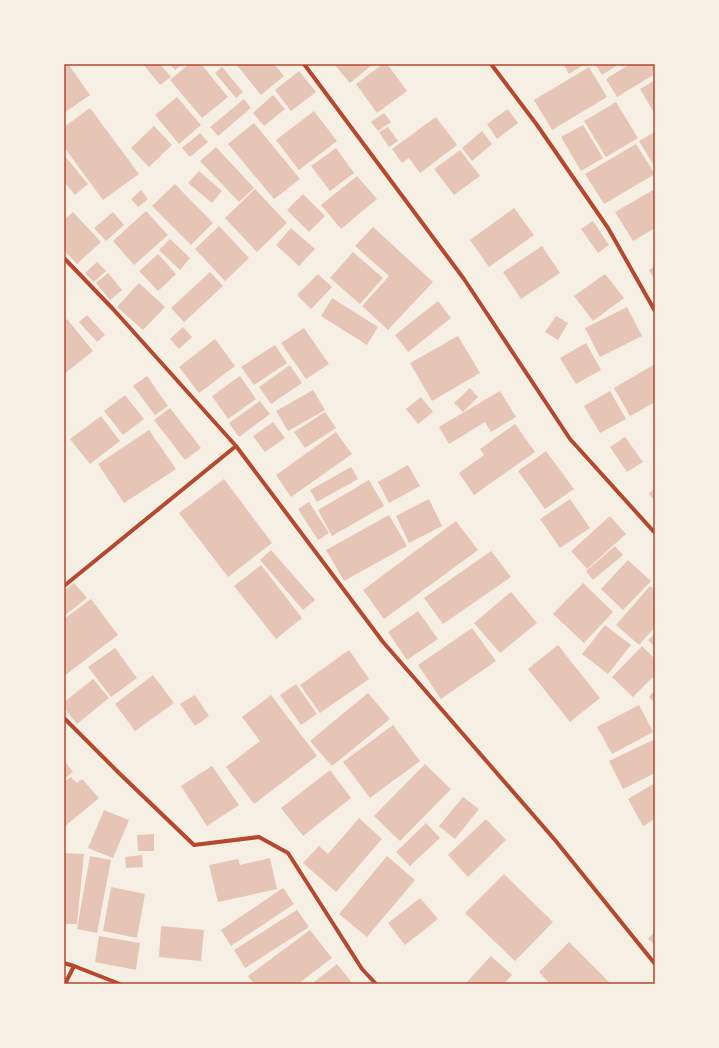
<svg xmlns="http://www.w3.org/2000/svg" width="719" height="1048" viewBox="0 0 719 1048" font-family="Overpass,sans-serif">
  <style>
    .building { fill: #e6c5b7 }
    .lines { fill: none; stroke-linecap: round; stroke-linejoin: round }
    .minor { stroke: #b5482f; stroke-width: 4 }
    .neatline { fill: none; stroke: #b5482f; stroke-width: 1.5 }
  </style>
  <rect width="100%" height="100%" fill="#f6efe4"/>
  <path class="building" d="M64 64H68L90 95 64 113Z
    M143 64H160L171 77 160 85Z
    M170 64H182L175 70Z
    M189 64H201L228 97 202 118 170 80Z
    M236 64H274L284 76 261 95Z
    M334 64H373L350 83Z
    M383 64H387L407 91 377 113 356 84Z
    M563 64H585L569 74Z
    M595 64H619L602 75Z
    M630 64H655V74L617 97 606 79Z
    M222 67 243 92 236 98 215 73Z
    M589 67 607 97 552 130 534 100Z
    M299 71 316 92 291 111 275 90Z
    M655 80V114L640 89Z
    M273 95 285 109 264 126 253 113Z
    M177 97 201 125 179 144 155 115Z
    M244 99 251 108 218 136 210 127Z
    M616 102 638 138 606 157 584 121Z
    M90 108 139 174 103 200 64 147V127Z
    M508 109 518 123 497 139 487 124Z
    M314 111 337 141 299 170 276 140Z
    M384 113 391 122 378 131 371 122Z
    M436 117 457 145 420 173 409 158 402 163 392 149Z
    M254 123 300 179 274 199 228 144Z
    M583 125 603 158 581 171 561 137Z
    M154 126 172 145 149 167 131 148Z
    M388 127 398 141 389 147 379 132Z
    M482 131 492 144 472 161 462 148Z
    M655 132V167L639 141Z
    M200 133 208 142 190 157 182 148Z
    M636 144 655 174 604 204 585 174Z
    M216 147 254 188 239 202 200 161Z
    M336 148 354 173 330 191 311 166Z
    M460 150 480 176 454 195 434 169Z
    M64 155 88 184 75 195 64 182Z
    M199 171 222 191 212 203 188 183Z
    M357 176 377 199 341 229 321 205Z
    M175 184 213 223 191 245 152 206Z
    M255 189 287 223 257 252 225 218Z
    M655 189V228L633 241 615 212Z
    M141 190 148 199 138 207 131 199Z
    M303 194 325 216 309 232 287 210Z
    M514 208 534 235 489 267 470 240Z
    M146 211 168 235 134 265 113 241Z
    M73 212 101 242 77 264 64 250V220Z
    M113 212 124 225 106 241 94 228Z
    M593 221 609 245 598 253 581 229Z
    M219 226 249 258 225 281 195 249Z
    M373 227 433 282 388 330 362 306 389 276 355 246Z
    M291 228 315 249 299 266 276 245Z
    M170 239 190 258 180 270 159 250Z
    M542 246 560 273 521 299 503 272Z
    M353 252 383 278 360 304 330 278Z
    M158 254 176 274 158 291 139 271Z
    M97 262 106 271 94 282 85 273Z
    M655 266V280L649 270Z
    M210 272 223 286 184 322 171 308Z
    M108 273 122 290 110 300 96 283Z
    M318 274 332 287 311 309 297 295Z
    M605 274 624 298 593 321 574 296Z
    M139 283 165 307 143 330 117 307Z
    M332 298 378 327 367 345 321 316Z
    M438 301 451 318 408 352 395 335Z
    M627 307 642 336 600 357 585 328Z
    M87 315 105 335 97 342 79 322Z
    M556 316 568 323 558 340 545 332Z
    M67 319 93 351 64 374V322Z
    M183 327 192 337 179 349 170 339Z
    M304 328 329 364 306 379 281 343Z
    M458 336 480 373 432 401 410 363Z
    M215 339 235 366 199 393 179 367Z
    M586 343 601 370 576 384 560 358Z
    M275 345 287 363 254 385 241 367Z
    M655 364V402L630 416 614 388Z
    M290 365 302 383 271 404 259 387Z
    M147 376 168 406 155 415 133 386Z
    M240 376 256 399 228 419 212 396Z
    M470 388 478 397 463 412 454 403Z
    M313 390 325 410 288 431 276 411Z
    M500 391 516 417 491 432 485 422 449 444 439 427Z
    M610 391 626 419 600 433 584 406Z
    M125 395 144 419 123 435 104 411Z
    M421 397 433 412 418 424 406 409Z
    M260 401 270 414 239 437 229 423Z
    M170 408 201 448 185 460 154 420Z
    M325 412 336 428 305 448 294 432Z
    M101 416 120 441 90 464 70 439Z
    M273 422 285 438 265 452 253 436Z
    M515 424 535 452 474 495 459 473 484 455 480 449Z
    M149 430 176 469 124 503 98 464Z
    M336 432 352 454 291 497 276 475Z
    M625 437 643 462 627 472 610 447Z
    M546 451 574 489 545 509 518 471Z
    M408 465 420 486 389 503 378 482Z
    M351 467 358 479 317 502 310 490Z
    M224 479 272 543 228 577 179 513Z
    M369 480 384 506 332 536 318 510Z
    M655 488V501L649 494Z
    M429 499 442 526 409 543 396 516Z
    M570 499 590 528 560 548 540 519Z
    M309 502 329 533 318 540 298 509Z
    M389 515 407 546 344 581 326 550Z
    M610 516 626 534 587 569 571 551Z
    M456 521 478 550 384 619 363 590Z
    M615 546 623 555 593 580 586 571Z
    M271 550 315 600 303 610 260 560Z
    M491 551 511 577 443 624 424 598Z
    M628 560 651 581 623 610 601 589Z
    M261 565 302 618 276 639 234 586Z
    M74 583 87 598 64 616V591Z
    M583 583 613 612 584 643 553 614Z
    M650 586 655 590V627L639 645 616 625Z
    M511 592 537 623 500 653 474 623Z
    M91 599 118 635 64 676V619Z
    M418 611 438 639 407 660 388 632Z
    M605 625 631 645 608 674 582 654Z
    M472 628 496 661 441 699 418 665Z
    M655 634V647L648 640Z
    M558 645 600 698 570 722 528 669Z
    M642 646 655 659V675L633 697 612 677Z
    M115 648 137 678 111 697 88 667Z
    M349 650 369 679 320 713 300 685Z
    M153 675 174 703 135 731 115 704Z
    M93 679 109 698 77 724 64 708V702Z
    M296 684 317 714 301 725 280 695Z
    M655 690V703L649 697Z
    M368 693 390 719 332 766 310 741Z
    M195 695 209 716 195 726 180 704Z
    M271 695 317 756 254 804 226 767 260 741 242 717Z
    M639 705 653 732 612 754 597 727Z
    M393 725 420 761 370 798 343 762Z
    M655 739V773L623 789 609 761Z
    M64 760 73 772 64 779Z
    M425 764 451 789 400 841 374 816Z
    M212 766 239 805 207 826 181 786Z
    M330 770 351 798 303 836 281 808Z
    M71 777 77 783 82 779 99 798 64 827V782Z
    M655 783V819L643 826 628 799Z
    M463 797 479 809 455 839 439 826Z
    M104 810 129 820 113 858 88 848Z
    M359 818 382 839 336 892 303 863 319 846 328 854Z
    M486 819 506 840 468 877 448 855Z
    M426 823 440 838 410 866 396 852Z
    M154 834V851H138L137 835Z
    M64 853 84 854 77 924H64Z
    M142 855 143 867 126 868 125 857Z
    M90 856 111 860 97 933 77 929Z
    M387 856 415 880 367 937 339 914Z
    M270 858 277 889 218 902 209 865 238 859 240 865Z
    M504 874 553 922 515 961 465 913Z
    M111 887 145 894 137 938 103 931Z
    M283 888 294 904 231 946 221 930Z
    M420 898 438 919 405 945 388 923Z
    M297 910 309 927 245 968 234 950Z
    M161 926 204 930 201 961 159 957Z
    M310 930 332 958 298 984H254L248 976Z
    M655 931V945L648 939Z
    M99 936 140 943 136 970 95 962Z
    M569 942 611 984H550L539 972Z
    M491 956 512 975 504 984H465Z
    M337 964 353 984H316L314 982Z"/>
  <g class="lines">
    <path class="minor" d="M304 64 464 279 570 439 655 533
      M491 64 537 125 608 228 655 311
      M64 258 113 309 236 446 383 642 555 840 655 964
      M64 586 236 446
      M64 718 120 774 194 845 259 837 288 853 362 969 376 984
      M64 963 74 966 120 984
      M65 984 74 966"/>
  </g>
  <rect width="719" height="1048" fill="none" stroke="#f6efe4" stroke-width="130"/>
  <rect x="65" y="65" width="589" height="918" class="neatline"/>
</svg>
